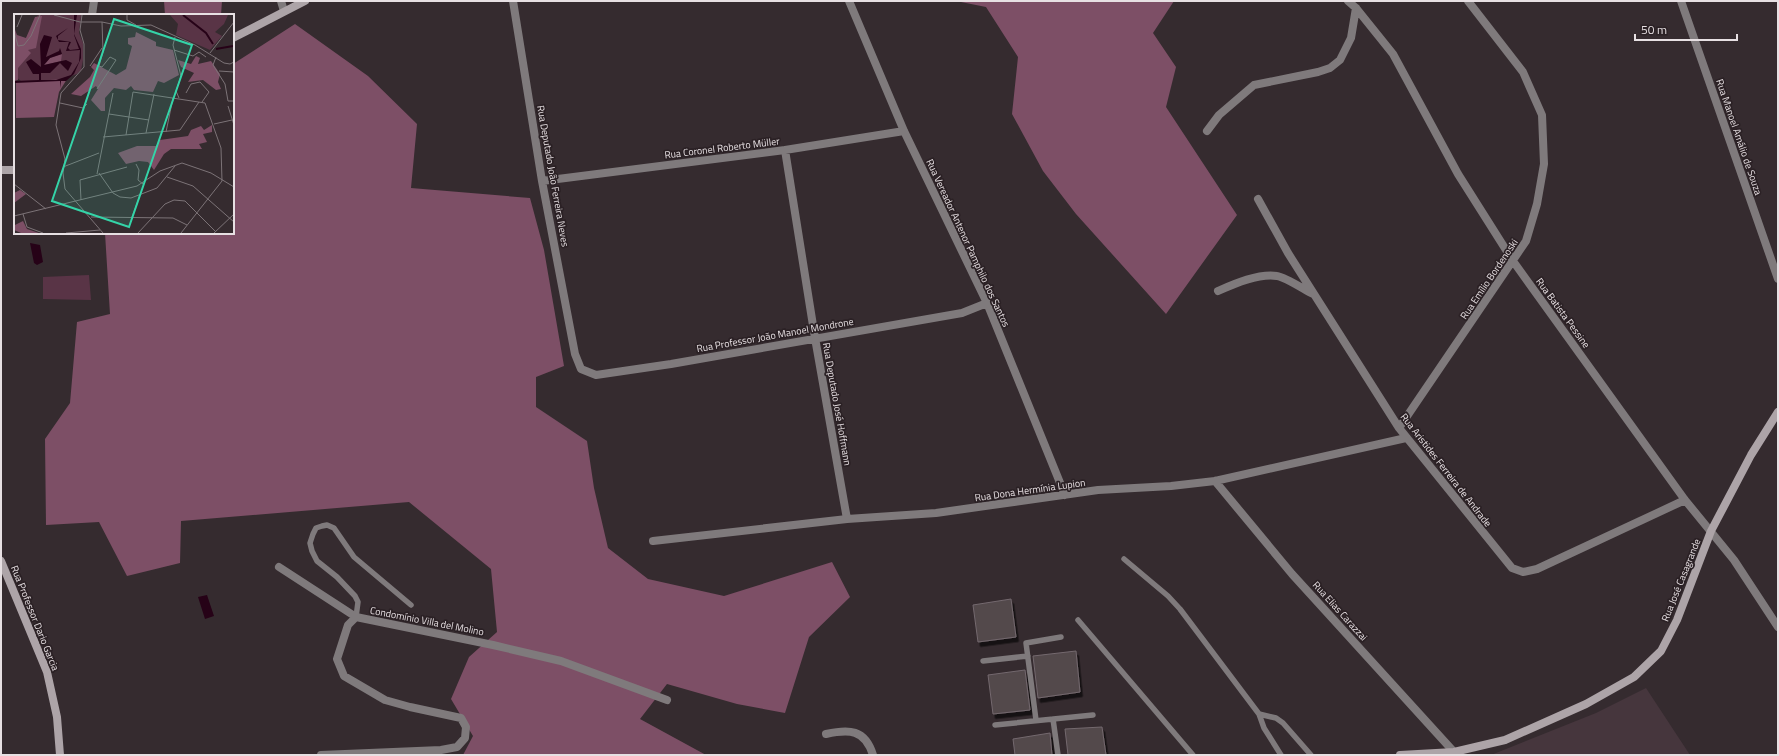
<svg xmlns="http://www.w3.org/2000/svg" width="1779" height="756" viewBox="0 0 1779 756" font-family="'Titillium Web',sans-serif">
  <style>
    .built { fill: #46363d }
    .green { fill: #593446 }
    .forest { fill: #7d4f66 }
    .water { fill: #260217 }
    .building { fill: #52484c; stroke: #74696e; filter: url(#shadow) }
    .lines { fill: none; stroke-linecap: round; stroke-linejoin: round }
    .lane { stroke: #7f7a7c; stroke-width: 5.5 }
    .street { stroke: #7f7a7c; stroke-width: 8 }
    .secondary { stroke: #ada4a8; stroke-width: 8 }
    .labels { text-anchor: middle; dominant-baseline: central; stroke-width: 3.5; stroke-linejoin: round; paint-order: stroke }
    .street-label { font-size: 10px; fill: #e7e0e3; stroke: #2b2125 }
    .inset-river { fill: none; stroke: #260217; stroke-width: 2 }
    .inset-road { fill: none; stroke: #7c7377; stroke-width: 1 }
    .view { fill: #34d4a8; fill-opacity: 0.15; stroke: #34d4a8; stroke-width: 2 }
    .inset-edge { fill: none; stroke: #e7e0e3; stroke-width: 2 }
  </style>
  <defs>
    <filter id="shadow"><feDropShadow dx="2.5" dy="4.5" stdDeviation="0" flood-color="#0009"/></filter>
  </defs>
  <rect width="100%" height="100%" fill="#352b2f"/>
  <path class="built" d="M1646 688 1690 755H1491L1596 713Z"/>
  <path class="green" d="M89 275 91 300 43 299V277Z"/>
  <path class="forest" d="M164 1H222L221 15H165Z
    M956 1H1174L1153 33 1176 67 1166 107 1237 215 1166 314 1076 214 1043 171 1012 114 1018 57 986 7Z
    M295 24 368 76 417 124 411 188 530 198 544 250 564 366 536 377V407L587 441 594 488 608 548 648 579 724 596 832 562 850 597 809 637 785 713 737 704 667 684 640 719 706 755H463L473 736 451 699 469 657 497 632 491 569 409 502 181 521 180 563 127 576 99 522 46 525 45 439 70 403 77 322 110 314 105 233H233V64Z"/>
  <path class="water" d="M30 243 40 245 43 262 37 265 34 263Z
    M207 595 214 616 205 619 198 597Z"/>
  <path class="building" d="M1011 599 1016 637 978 642 973 605Z
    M1076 651 1080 692 1038 698 1033 656Z
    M1025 670 1030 710 993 714 988 675Z
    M1102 727 1106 755H1068L1065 729Z
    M1050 733 1052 755H1015L1013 739Z"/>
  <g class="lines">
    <path class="lane" d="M1124 559 1168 596 1180 609 1259 714 1264 728 1281 755
      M356 617 358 602 355 596 337 577 317 561 312 551 310 543 313 534 316 528 322 526 327 525 334 528 354 557 411 605
      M1078 620 1193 755
      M983 661 1028 656
      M1259 714 1276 718 1283 723 1311 755
      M1053 719 1058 755
      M1036 720 1026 643 1061 637
      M995 725 1093 715"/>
    <path class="street" d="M281 1 284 11
      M513 1 542 181 575 354 581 369 596 375 671 364 962 313 987 303
      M849 1 904 131 987 303 1065 495
      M1348 1 1356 8 1393 54 1458 174 1513 261 1685 500 1734 560 1778 627
      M1681 1 1778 279
      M92 15 94 1
      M1207 131 1219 115 1254 85 1318 72 1330 68 1340 60 1351 38 1356 8
      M785 150 815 338 847 519
      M542 181 785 150 904 131
      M1258 199 1288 253 1399 428 1512 568 1523 572 1537 569 1685 500
      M1218 291C1234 284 1259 273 1277 276 1285 277 1305 290 1313 294
      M1399 428 1526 241 1537 204 1544 164 1542 115 1523 72 1468 1
      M1215 481 1292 574 1454 752
      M653 541 847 519 936 513 1098 490 1171 486 1215 481 1406 438
      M279 567 356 617
      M826 734C849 729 865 729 873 755
      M321 755 441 750 457 747 465 738 466 727 461 718 410 707 385 700 344 676 337 659 348 625 356 617 493 645 561 661 667 700"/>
    <path class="secondary" d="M233 38 305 1
      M1 170H15
      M1 561 47 672 57 717 60 755
      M1400 755 1454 752 1505 740 1586 704 1634 677 1661 651 1677 620 1711 531 1751 455 1778 412"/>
  </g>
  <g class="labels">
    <g class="street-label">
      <text transform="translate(1739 137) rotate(71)">Rua Manoel Amálio de Souza</text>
      <text transform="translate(722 148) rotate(-7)">Rua Coronel Roberto Müller</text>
      <text transform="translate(553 176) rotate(80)">Rua Deputado João Ferreira Neves</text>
      <text transform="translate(968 243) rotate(65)">Rua Vereador Antenor Pamphilo dos Santos</text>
      <text transform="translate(1489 279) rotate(-56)">Rua Emílio Bordenoski</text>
      <text transform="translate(1563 313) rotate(54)">Rua Batista Pessine</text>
      <text transform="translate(775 335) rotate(-10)">Rua Professor João Manoel Mondrone</text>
      <text transform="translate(837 404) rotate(80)">Rua Deputado José Hoffmann</text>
      <text transform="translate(1446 470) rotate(52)">Rua Aristides Ferreira de Andrade</text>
      <text transform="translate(1030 490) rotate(-8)">Rua Dona Hermínia Lupion</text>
      <text transform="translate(1681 580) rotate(-68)">Rua José Casagrande</text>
      <text transform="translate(1340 611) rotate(48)">Rua Elias Carazzai</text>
      <text transform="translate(35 618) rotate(68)">Rua Professor Dario Garcia</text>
      <text transform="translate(427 621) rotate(11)">Condomínio Villa del Molino</text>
    </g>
  </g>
  <g transform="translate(14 14)">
    <rect width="220" height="220" fill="#352b2f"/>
    <path d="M24 1H67L65 19 69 29V46L67 56 63 60 42 67H7L1 62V45ZM156 1H214L210 10 201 18 208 22 196 36 162 21 164 10Z" fill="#593446"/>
    <path d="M28 2 22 34 14 36 17 39 4 54V66L0 67V13L3 21 12 24 21 3ZM122 18 142 28V32L159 36 165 61 150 69 144 67 139 78 120 76 117 72 112 76 100 74 91 84V97H87L77 86 84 75 82 72 67 82 57 80 76 63 80 56 77 53 80 49 102 61 112 55 118 32 114 30V24L121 23ZM48 40 47 47 30 51 36 44ZM182 42 186 44 184 50 197 47 206 60 204 68 207 75 202 76 189 66 174 68 180 59 167 53 164 46 177 50ZM53 65 45 78 40 103 2 104V68ZM198 111V118L189 120 193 128 185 130 188 135H157L150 140 140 156 134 148 125 147 112 150 104 139 123 132H142L146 126 174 122 177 116 187 112 190 116ZM6 176 12 180 0 189V179ZM9 207 13 215 25 219H7L0 216 1 211Z" fill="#7d4f66"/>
    <path d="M60 1H63L60 20 67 35V44L60 60 52 67H47L46 74V67L0 69 1 67 25 66V60H19L12 48 17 45 27 53 26 30 30 21 38 23 32 43 45 37 46 34 48 40 36 44 30 51 52 46 58 49 54 57 46 49 36 59H27V66H42L57 61 65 48 66 36 52 37 55 28H45L42 22 54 14 44 22V26L57 28 54 34 56 36 65 35 60 21Z" fill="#260217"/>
    <path class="inset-river" d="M169 1 192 19 199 30M202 35 219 32"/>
    <path class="inset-road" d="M40 1 66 8H88L107 12 137 11 181 31 210 49 216 50 220 48M68 1 66 16 70 30V53L47 79 42 111 51 145 49 159 51 175 89 219M113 1V6L122 11M3 13 8 1M0 17 4 32 10 31 17 22 26 1M161 23 159 31 167 62 162 77 165 84M160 36 179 42 185 38 192 43M196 39 220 8M202 43 199 51 211 70 214 87H220M76 52 88 34M205 57 220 58M83 75 102 46 96 43 88 53 85 52 89 38 88 8M172 79 177 70 186 68 195 78 188 88M46 89 69 94 73 90M214 92 220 111M95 100 135 106M200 110 218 106M152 118 159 84M132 119 140 80M112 121 119 78 191 89 207 134 208 167M89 123 166 116 185 88M122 150 125 156 124 166 129 170M49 153 85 139M85 159 99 179 106 183 117 184 143 174 161 152M83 160 99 79M153 163 179 172 220 208M0 170 32 195M67 186 66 166 113 153M9 200 13 213 29 219M0 202 123 172 146 157 168 149 197 159 220 173M77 203 159 204 173 211M118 203 126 181M52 219 86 216M124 219 151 190 160 186 171 187 202 218M167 219 208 167M200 219 220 200"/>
    <path class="view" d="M100 5 178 31 115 213 38 187Z"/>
    <rect width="220" height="220" class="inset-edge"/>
  </g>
  <rect width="1779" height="756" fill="none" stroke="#e7e0e3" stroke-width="4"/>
  <path d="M1635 34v6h102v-6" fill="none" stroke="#e7e0e3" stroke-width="2"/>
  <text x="1641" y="34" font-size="12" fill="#e7e0e3" stroke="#2b2125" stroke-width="3" paint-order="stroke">50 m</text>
</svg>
